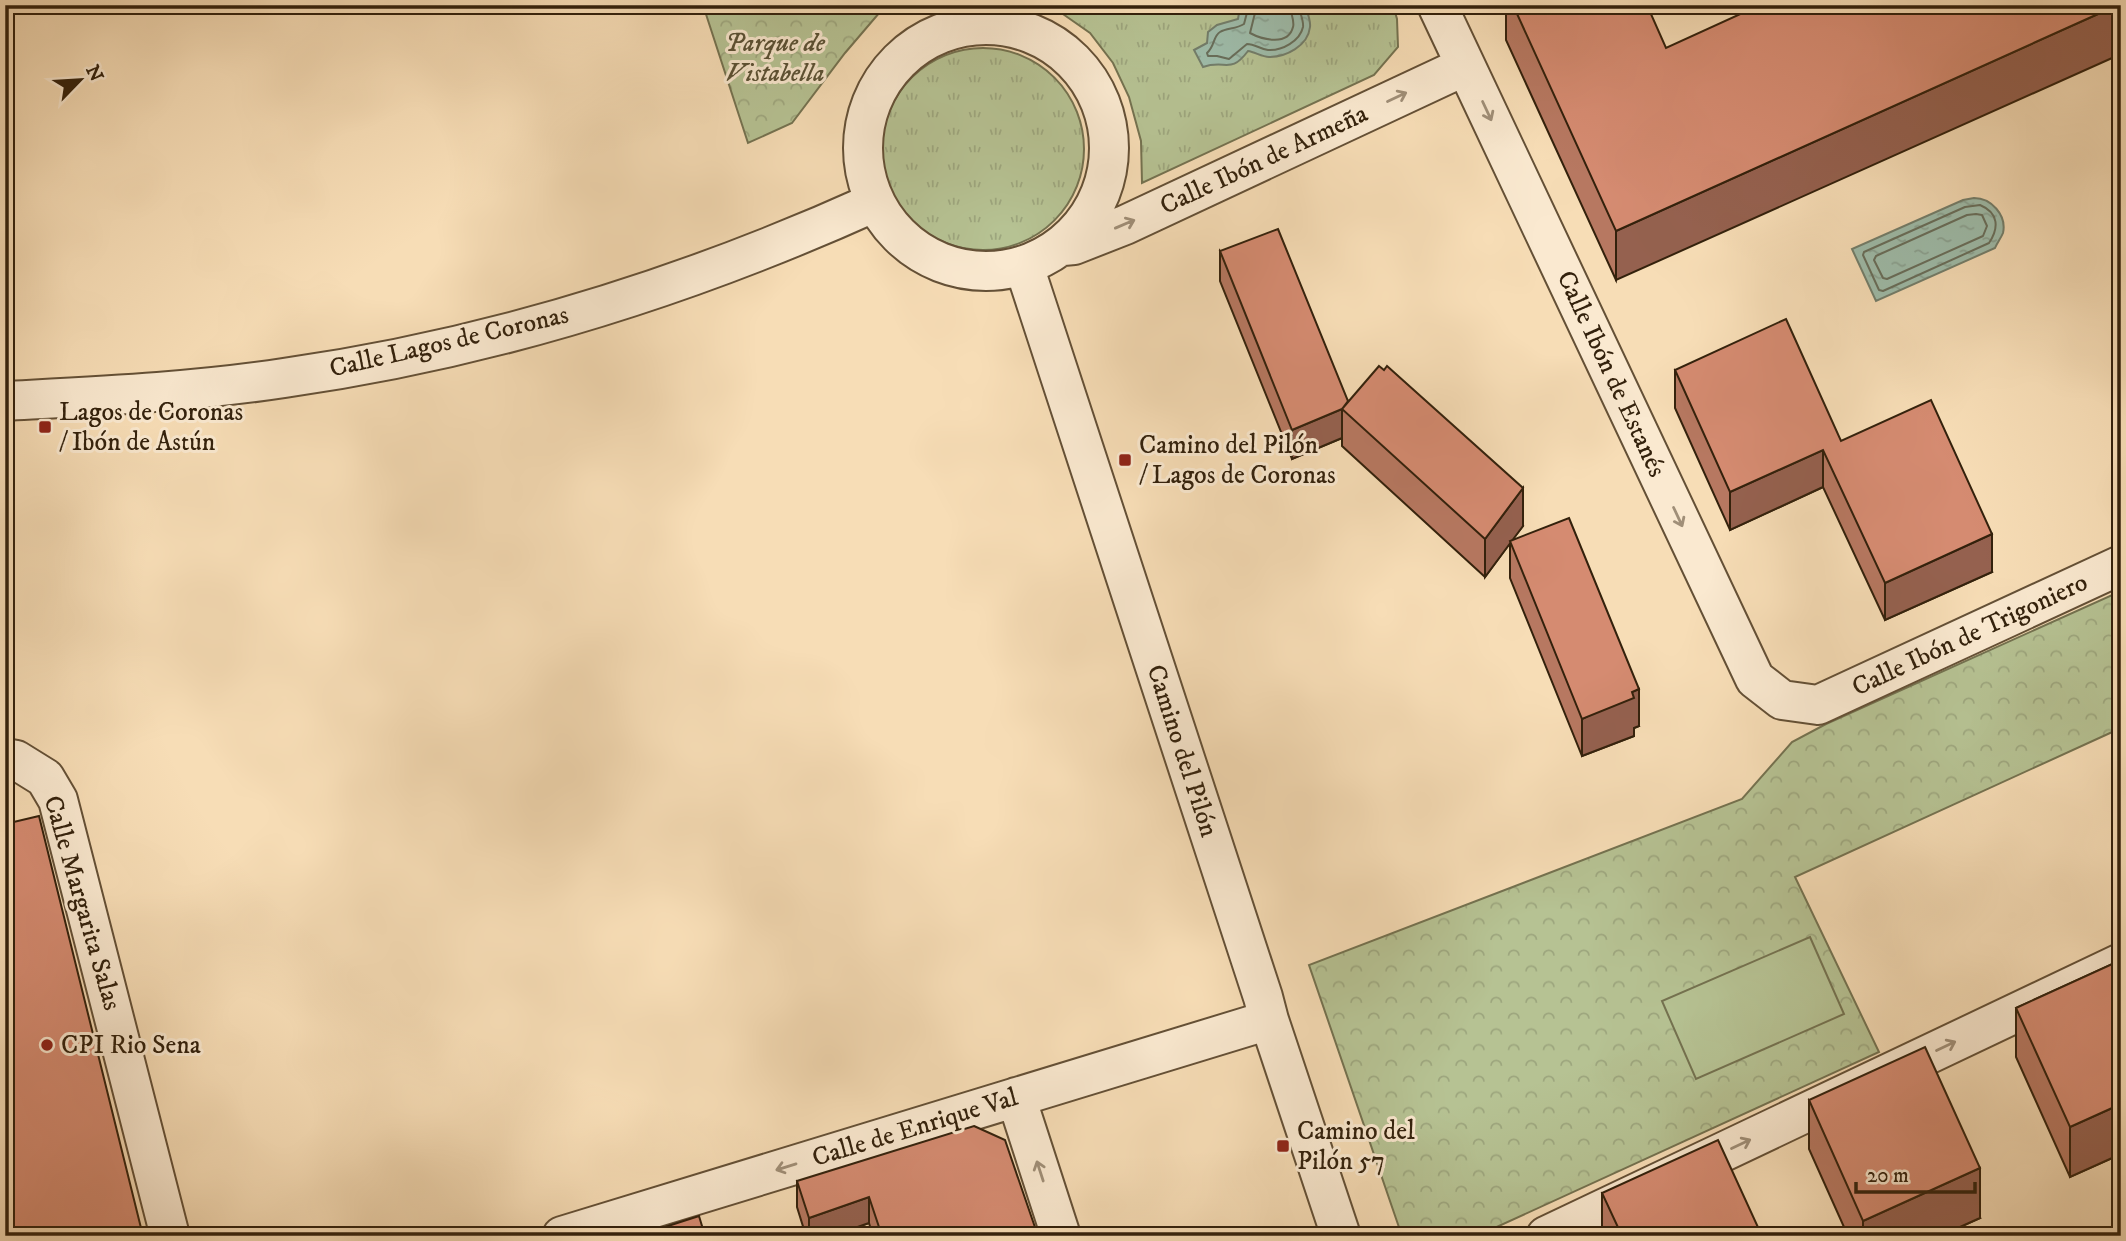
<svg xmlns="http://www.w3.org/2000/svg" width="2126" height="1241" viewBox="0 0 2126 1241" font-family="'IM FELL DW Pica',serif">
  <style>
    .grass { fill: url(#grass-tufts); stroke: #747250; stroke-width: 2 }
    .park { fill: url(#park-crowns); stroke: #747250; stroke-width: 2 }
    .pitch { fill: #b6c293; stroke: #747250; stroke-width: 2 }
    .water { fill: url(#water-ripples); stroke: #737e6b; stroke-width: 2 }
    .lines { fill: none; stroke-linecap: round; stroke-linejoin: round }
    .shore { stroke: #686e5b; stroke-width: 2 }
    .minor-casing { stroke: #645036; stroke-width: 42 }
    .minor { stroke: #fae9d0; stroke-width: 38 }
    .wall { fill: #b77861; stroke: #33210c; stroke-width: 2 }
    .shaded-wall { fill: #95614f; stroke: #33210c; stroke-width: 2 }
    .building { fill: #d58b71; stroke: #33210c; stroke-width: 2 }
    .oneway { stroke: #a08f78 }
    .poi-dot { fill: #8f2418; stroke: #fae9d0; stroke-width: 2.5 }
    .labels { text-anchor: middle; dominant-baseline: central; stroke-width: 6; stroke-linejoin: round; paint-order: stroke }
    .park-label { font-size: 26px; font-style: italic; fill: #5a5134; stroke: #fae9d0 }
    .street-label { font-size: 26px; fill: #33210c; stroke: #fae9d0 }
    .poi-label { font-size: 26px; fill: #33210c; stroke: #fae9d0; text-anchor: start }
  </style>
  <defs>
    <pattern id="grass-tufts" width="24" height="20" patternUnits="userSpaceOnUse" patternTransform="scale(1.75)"><rect width="24" height="20" fill="#b6c293"/><path d="M3 7l-1-3M5 7V3M7 7l1-3M15 17l-1-3M17 17v-4M19 17l1-3" fill="none" stroke="#9da67e"/></pattern>
    <pattern id="park-crowns" width="20" height="18" patternUnits="userSpaceOnUse" patternTransform="scale(1.75)"><rect width="20" height="18" fill="#b6c293"/><path d="M2 6a3 3 0 1 1 6 0M12 15a3 3 0 1 1 6 0" fill="none" stroke="#9da67e"/></pattern>
    <pattern id="water-ripples" width="26" height="14" patternUnits="userSpaceOnUse" patternTransform="scale(1.75)"><rect width="26" height="14" fill="#9ebcaa"/><path d="M2 4q2-2 4 0t4 0M15 11q2-2 4 0t4 0" fill="none" stroke="#89a191"/></pattern>
  </defs>
  <rect width="100%" height="100%" fill="#f7ddb6"/>
  <filter id="stains"><feTurbulence type="fractalNoise" baseFrequency=".00286" numOctaves="4"/><feColorMatrix values="0 0 0 0 .2 0 0 0 0 .09 0 0 0 0 .02 0 0 0 .5 -.17"/></filter>
  <radialGradient id="worn" r=".72"><stop offset=".6" stop-color="#630" stop-opacity="0"/><stop offset="1" stop-color="#630" stop-opacity=".3"/></radialGradient>
  <path class="grass" d="M1075 5H1393L1397 19 1398 47 1374 75 1142 183 1141 141 1129 97 1113 63 1090 33 1060 12Z
    M882 149a101 101 0 1 1 202 0a101 101 0 1 1-202 0Z"/>
  <path class="park" d="M703 5H886L845 53 792 123 748 143Z
    M2121 591V728L1795 877 1879 1052 1477 1236H1402L1309 965 1742 799 1792 742 1826 724Z"/>
  <path class="pitch" d="M1810 937 1844 1014 1696 1079 1662 1001Z"/>
  <path class="water" d="M1243 5H1305C1307 11 1311 21 1310 27 1308 46 1286 57 1269 57 1262 57 1255 52 1248 51 1230 75 1226 59 1203 67L1194 50 1207 43 1208 32 1217 25 1238 19 1239 13Z
    M1974 198C1991 198 2007 215 2003 233 2001 238 1997 243 1995 248L1876 301 1852 249 1963 200Z"/>
  <g class="lines">
    <path class="shore" d="M1249 5 1244 24C1236 29 1227 28 1220 32 1213 36 1215 46 1207 53L1208 56H1217L1229 59 1247 44C1255 44 1260 49 1268 50 1282 51 1300 41 1303 27 1304 20 1299 12 1299 5
      M1257 5 1250 33C1261 39 1288 47 1293 27 1295 21 1290 12 1290 5
      M1980 205C1999 213 1999 228 1989 243L1883 291 1879 290 1863 255 1864 252 1965 207Z
      M1976 214 1982 215 1987 226 1983 236 1887 279 1883 278 1874 260 1876 256 1967 215Z"/>
    <defs>
      <path id="minor" d="M1437 5 1755 679 1782 700 1818 705 2121 565
        M863 148a123 123 0 1 1 246 0a123 123 0 1 1-246 0Z
        M1063 246 1074 245 1125 225 1465 66
        M1024 266 1263 997 1269 1020 1341 1236
        M5 401C98 396 192 392 284 378 489 349 687 287 875 202
        M5 758 16 760 45 778 58 800 170 1236
        M1016 1097 1061 1236
        M562 1236 1269 1020
        M1546 1236 2121 963"/>
    </defs>
    <use href="#minor" class="minor-casing"/>
    <use href="#minor" class="minor"/>
  </g>
  <path class="wall" d="M1506 5H1647L1616 280 1506 40Z
    M1220 251 1348 401 1523 526 1512 540 1639 726 1634 728V736L1582 756 1510 578V543L1485 577 1342 446V438L1292 459 1220 281Z
    M1675 370 1841 441 1992 572 1885 620 1823 487 1730 530 1675 408Z
    M2121 960V1154L2070 1177 2016 1057V1008Z
    M1809 1100 1980 1218 1940 1236H1848L1809 1149Z
    M797 1181 1038 1236H873L869 1223 832 1236H806L797 1207Z
    M1602 1193 1762 1236H1602Z"/>
  <path class="shaded-wall" d="M2118 5H2121V54L1616 280V231Z
    M1342 409V438L1292 459V430Z
    M1823 450V487L1730 530V492Z
    M1523 488V526L1485 577V539Z
    M1992 534V572L1885 620V583Z
    M1639 689V726L1634 728V736L1582 756V719L1632 692Z
    M2121 1104V1154L2070 1177V1127Z
    M1980 1168V1218L1940 1236H1863V1221Z
    M869 1197V1223L832 1236H809V1218Z"/>
  <path class="building" d="M1513 5H1647L1666 48 1760 5H2118L1616 231Z
    M1278 229 1348 401 1342 409 1292 430 1220 251Z
    M1786 319 1841 441 1931 400 1992 534 1885 583 1823 450 1730 492 1675 370Z
    M1379 366 1384 370 1387 366 1523 488 1485 539 1342 409Z
    M1569 518 1639 689 1632 692 1634 698 1582 719 1510 541Z
    M39 816 143 1236H5V824Z
    M2121 960V1104L2070 1127 2016 1008Z
    M1925 1047 1980 1168 1863 1221 1809 1100Z
    M974 1126 1005 1140 1038 1236H882L869 1197 809 1218 797 1181Z
    M1718 1140 1762 1236H1622L1602 1193Z
    M699 1216 705 1236H637Z"/>
  <defs><path id="oneway-shaft" d="M-6 0H5M1.5-3L5.5 0L1.5 3" fill="none" stroke-width="1.6" stroke-linecap="round" stroke-linejoin="round" transform="scale(1.75)"/></defs>
  <g class="oneway">
    <use href="#oneway-shaft" transform="translate(1397 97) rotate(-25)"/>
    <use href="#oneway-shaft" transform="translate(1487 111) rotate(65)"/>
    <use href="#oneway-shaft" transform="translate(1125 224) rotate(-23)"/>
    <use href="#oneway-shaft" transform="translate(1678 517) rotate(65)"/>
    <use href="#oneway-shaft" transform="translate(1946 1046) rotate(-25)"/>
    <use href="#oneway-shaft" transform="translate(1741 1144) rotate(-25)"/>
    <use href="#oneway-shaft" transform="translate(786 1167) rotate(163)"/>
    <use href="#oneway-shaft" transform="translate(1040 1171) rotate(-108)"/>
  </g>
  <g class="poi-dot">
    <rect x="38" y="420" width="14" height="14" rx="3.5"/>
    <rect x="1118" y="453" width="14" height="14" rx="3.5"/>
    <circle cx="47" cy="1045" r="7"/>
    <rect x="1276" y="1139" width="14" height="14" rx="3.5"/>
  </g>
  <g class="labels">
    <g class="park-label">
      <text x="775" y="43">Parque de<tspan x="775" dy="30">Vistabella</tspan></text>
    </g>
    <g class="street-label">
      <text transform="translate(1264 160) rotate(-25)">Calle Ibón de Armeña</text>
      <text transform="translate(449 342) rotate(-13)">Calle Lagos de Coronas</text>
      <text transform="translate(1611 374) rotate(65)">Calle Ibón de Estanés</text>
      <text transform="translate(1970 635) rotate(-25)">Calle Ibón de Trigoniero</text>
      <text transform="translate(1182 751) rotate(72)">Camino del Pilón</text>
      <text transform="translate(82 903) rotate(74)">Calle Margarita Salas</text>
      <text transform="translate(915 1128) rotate(-17)">Calle de Enrique Val</text>
    </g>
    <g class="poi-label">
      <text x="59" y="412">Lagos de Coronas<tspan x="59" dy="30">/ Ibón de Astún</tspan></text>
      <text x="1139" y="445">Camino del Pilón<tspan x="1139" dy="30">/ Lagos de Coronas</tspan></text>
      <text x="61" y="1045">CPI Rio Sena</text>
      <text x="1297" y="1131">Camino del<tspan x="1297" dy="30">Pilón 57</tspan></text>
    </g>
  </g>
  <rect width="2126" height="1241" fill="none" stroke="#f7ddb6" stroke-width="28"/>
  <rect x="7" y="7" width="2112" height="1227" fill="none" stroke="#33210c" stroke-width="3.5"/>
  <rect x="14" y="14" width="2098" height="1213" fill="none" stroke="#33210c" stroke-width="2"/>
  <g transform="translate(80 80) rotate(65)" stroke="#fae9d0" stroke-width="5" paint-order="stroke">
  <path d="M0-5L12 26L0 18L-12 26Z" fill="#33210c"/>
  <text y="-10" font-size="19" font-weight="bold" text-anchor="middle" fill="#33210c">N</text>
  </g>
  <path d="M1856 1182v10h119v-10" fill="none" stroke="#33210c" stroke-width="3.5"/>
  <text x="1867" y="1182" font-size="21" fill="#33210c" stroke="#fae9d0" stroke-width="5" paint-order="stroke">20 m</text>
  <rect width="100%" height="100%" filter="url(#stains)"/>
  <rect width="100%" height="100%" fill="url(#worn)"/>
</svg>
